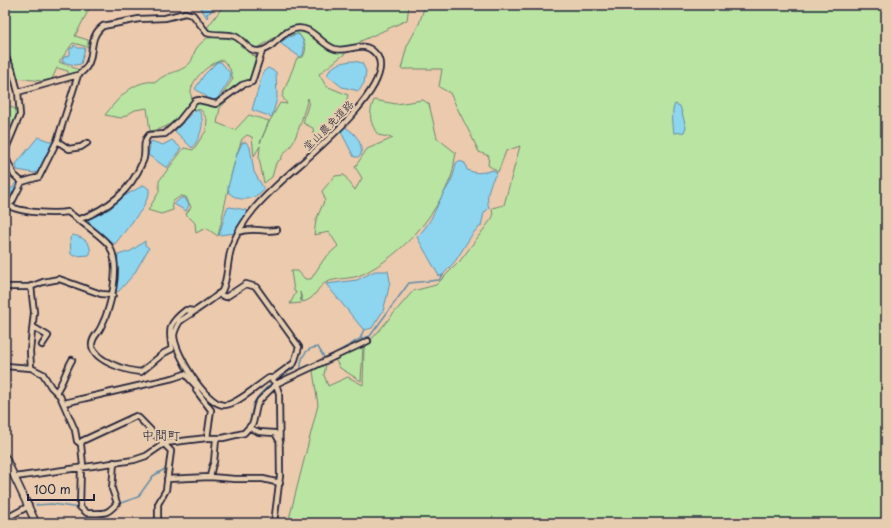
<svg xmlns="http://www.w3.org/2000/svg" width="891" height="528" viewBox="0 0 891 528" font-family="'Playpen Sans','Klee One',sans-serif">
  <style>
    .green { fill: #b9e4a1; stroke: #6e836e }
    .water { fill: #8ed5ef; stroke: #638da7 }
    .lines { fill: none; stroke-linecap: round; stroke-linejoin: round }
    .stream { stroke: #638da7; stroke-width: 1.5 }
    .street-casing { stroke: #22223b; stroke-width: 8 }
    .secondary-casing { stroke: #22223b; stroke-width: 9 }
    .street { stroke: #e7cdaf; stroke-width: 4.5 }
    .secondary { stroke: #e7cdaf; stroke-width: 6 }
    .labels { text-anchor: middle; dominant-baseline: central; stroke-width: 4; stroke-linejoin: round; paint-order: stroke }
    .street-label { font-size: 11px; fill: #22223b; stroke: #e7cdaf }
    .quarter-label { font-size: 13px; fill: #22223b; stroke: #e7cdaf }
  </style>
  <rect width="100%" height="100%" fill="#eccaad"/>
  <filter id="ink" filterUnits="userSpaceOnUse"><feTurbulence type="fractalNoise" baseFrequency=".025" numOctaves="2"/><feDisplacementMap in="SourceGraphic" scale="8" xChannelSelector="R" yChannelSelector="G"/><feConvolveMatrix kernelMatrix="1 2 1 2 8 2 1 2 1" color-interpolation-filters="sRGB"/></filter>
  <g filter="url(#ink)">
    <path class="green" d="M5 5H108L89 9 75 36 88 40V47L73 43 59 62 79 70 75 74 68 75V71L57 68 52 79 42 81 16 78 11 62 5 55Z
      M224 5H409L407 20 361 41 319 74 326 86 348 95 340 122 323 139H314L313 128 303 123 309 102 308 98C303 114 300 129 292 144 289 150 283 152 281 159L276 163 272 177 264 183 259 158 260 146 254 156 252 137 247 135 242 139C230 171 226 203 218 236L206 228 196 233 195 223 186 214 191 207 186 197 181 196 172 202 173 210 161 214 148 210 159 192V181L184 148 193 150 206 131 207 119 201 110 191 109 197 102 214 105 234 93 220 108 217 123 235 130 249 115 269 121 260 143 268 124 280 103 287 104 282 96 297 58 303 57C308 48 305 42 299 34L290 35 280 41 275 37 261 46 253 49 235 34 213 33 207 28Z
      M425 5H886V523H288L318 405 313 371 326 364 324 375 328 386 348 377 363 385 364 348 413 291 436 285 460 261 493 217 492 208 504 205 520 146 506 151 498 172 488 165 489 156 479 152C470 132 459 113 450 93L439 87 442 69H401L407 46 419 24Z
      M223 37 233 38 251 55 256 56 250 80 218 100 233 79 230 69 223 60C211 62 192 78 191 91 190 94 192 98 192 101 178 118 172 128 150 131L147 108 135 110 121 118 105 115C117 100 133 79 156 82 167 71 178 74 189 64 193 61 193 54 196 49 198 45 204 41 207 38Z
      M374 100 396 104 423 100 429 104 437 138 456 153C454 160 454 170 451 177 435 217 403 254 363 274 352 280 336 277 325 283 316 288 317 298 303 302L300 292 301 303 290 304 296 292 294 291 291 271H298L305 279H311L324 259 338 246 329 232 314 235 316 220 325 199 322 191 335 176 344 175 355 190 362 178 355 167 367 149 393 138 378 135C370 123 368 115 374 100Z
      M5 104 17 110 15 123 5 145Z
      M363 345 361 381 340 368 335 359Z"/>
    <path class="water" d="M199 5H213L211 12 206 14 208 15 207 18Z
      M298 34C305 40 305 47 303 55L300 57 280 43 288 37Z
      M74 45 78 48H85L81 64 75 65 62 62 64 57 70 55V48H73Z
      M354 61 362 63 366 71 364 83 359 91 342 87 327 75C333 63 342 62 354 61Z
      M217 62H221L230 73 231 78 216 101H213L195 89 204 75Z
      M268 68 276 72 277 98 272 117 252 110 263 72Z
      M675 104 680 106 686 127 684 132 674 133C673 124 671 111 675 104Z
      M198 110C207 120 200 139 192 148L175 131 194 111Z
      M345 127C355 133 363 142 361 155L358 157H354L340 130Z
      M38 137 55 143 40 171 34 173 17 170 16 164Z
      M172 140 181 148 167 168 148 155 151 141 163 145Z
      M246 142 250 147 254 172 264 189C254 200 241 203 229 193L228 187 237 154 242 143Z
      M459 161 465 163 467 170C476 174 483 173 493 170L497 173C490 182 485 197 489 208L484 213 481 226 473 233 456 260 443 275 439 276 417 237C429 225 433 215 440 200 448 185 453 182 456 163Z
      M16 182 19 184 12 197 5 203V188H13Z
      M144 185 149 189V194L143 208 115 244 107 241 86 219 110 209 119 199Z
      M181 198H185L189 205 186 211 174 204Z
      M230 207 246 210V213L236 233 219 235 227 208Z
      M73 235C84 238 92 242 90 255L74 256 71 254 70 238Z
      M145 241V245L149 248 134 274 118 292 116 291 118 255 131 251Z
      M375 271H388L390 281 387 296 383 311 372 328 365 330 362 328 326 284 357 280Z"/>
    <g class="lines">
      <path class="stream" d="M360 339 364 329
        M301 370C300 358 305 348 318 347L325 359 360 339 370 336 409 283 439 280 443 275
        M250 422C251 416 252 409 254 403 259 391 283 375 294 368
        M118 504 138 497 153 476 165 469
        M36 505 52 504 79 508"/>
      <defs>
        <path id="street" d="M5 56 12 69 18 92 78 75C100 61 84 40 103 26L139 19 165 18 185 13 193 15 207 33C216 36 225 33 234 36 243 39 248 52 259 51 273 50 280 32 294 29 312 24 320 45 335 49 350 53 362 39 375 53 403 81 306 159 287 176 264 197 241 218 231 249 227 262 228 279 222 291 218 296 188 316 180 321 177 326 175 329 174 335 174 352 206 405 224 405 235 406 258 385 269 378H271L276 384 368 341
          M57 141 69 149 81 147 87 143
          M5 151 20 115 18 92
          M5 156 14 175 22 182
          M7 205 12 202 22 182 39 177 57 141 78 75
          M8 205C19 213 55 214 68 212 77 219 105 238 110 247 121 268 111 307 101 327 98 334 91 338 92 346 95 362 128 371 141 372L164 353 172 349C168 328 169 323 186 310L194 311
          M78 220C109 208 130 192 143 161 147 152 141 143 149 135L165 134 179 121 195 101 199 100 216 104 242 85 252 82 262 51
          M238 232C256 226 261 233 277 230
          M5 287H30L43 282 59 279 101 294 113 295
          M218 294 226 297 246 284 256 287 299 347 294 363 272 379
          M33 327 48 336 42 345
          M5 366 31 368 43 374 51 387 60 396 75 430 77 441 81 444
          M31 368 30 351 34 312 31 286
          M198 387 196 390 211 410 207 438
          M56 392C63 383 66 370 72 360
          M64 403 173 378 185 374 197 387
          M250 428 259 432 275 433 280 442
          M83 466 81 444 82 441 136 416 139 418 171 451 166 490 158 504V523
          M81 467 80 507 87 513C103 513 106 516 117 503L112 489 114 462
          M15 477 134 460 146 456 165 443 207 438H223L244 433 253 423 257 405 260 400 276 384 279 393 280 476 274 523
          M210 477 212 467 214 462 216 439
          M167 479 210 477 235 479H263L280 483
          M5 519 29 506"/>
        <path id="secondary" d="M5 457 36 523"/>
      </defs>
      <use href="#street" class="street-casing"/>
      <use href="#secondary" class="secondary-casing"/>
      <use href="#street" class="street"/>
      <use href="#secondary" class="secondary"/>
    </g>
  </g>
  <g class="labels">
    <g class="street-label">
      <text transform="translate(328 125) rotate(-45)">堂山農免道路</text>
    </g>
    <g class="quarter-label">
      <text x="161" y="434">中間町</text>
    </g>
  </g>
  <rect width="891" height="528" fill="none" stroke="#e7cdaf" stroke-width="20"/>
  <rect x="10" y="10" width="871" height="508" fill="none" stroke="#22223b" stroke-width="1.5" filter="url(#ink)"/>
  <path d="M28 494v6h66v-6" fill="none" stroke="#22223b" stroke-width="2"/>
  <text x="34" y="494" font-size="12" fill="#22223b" stroke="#e7cdaf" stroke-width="3" paint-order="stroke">100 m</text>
</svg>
